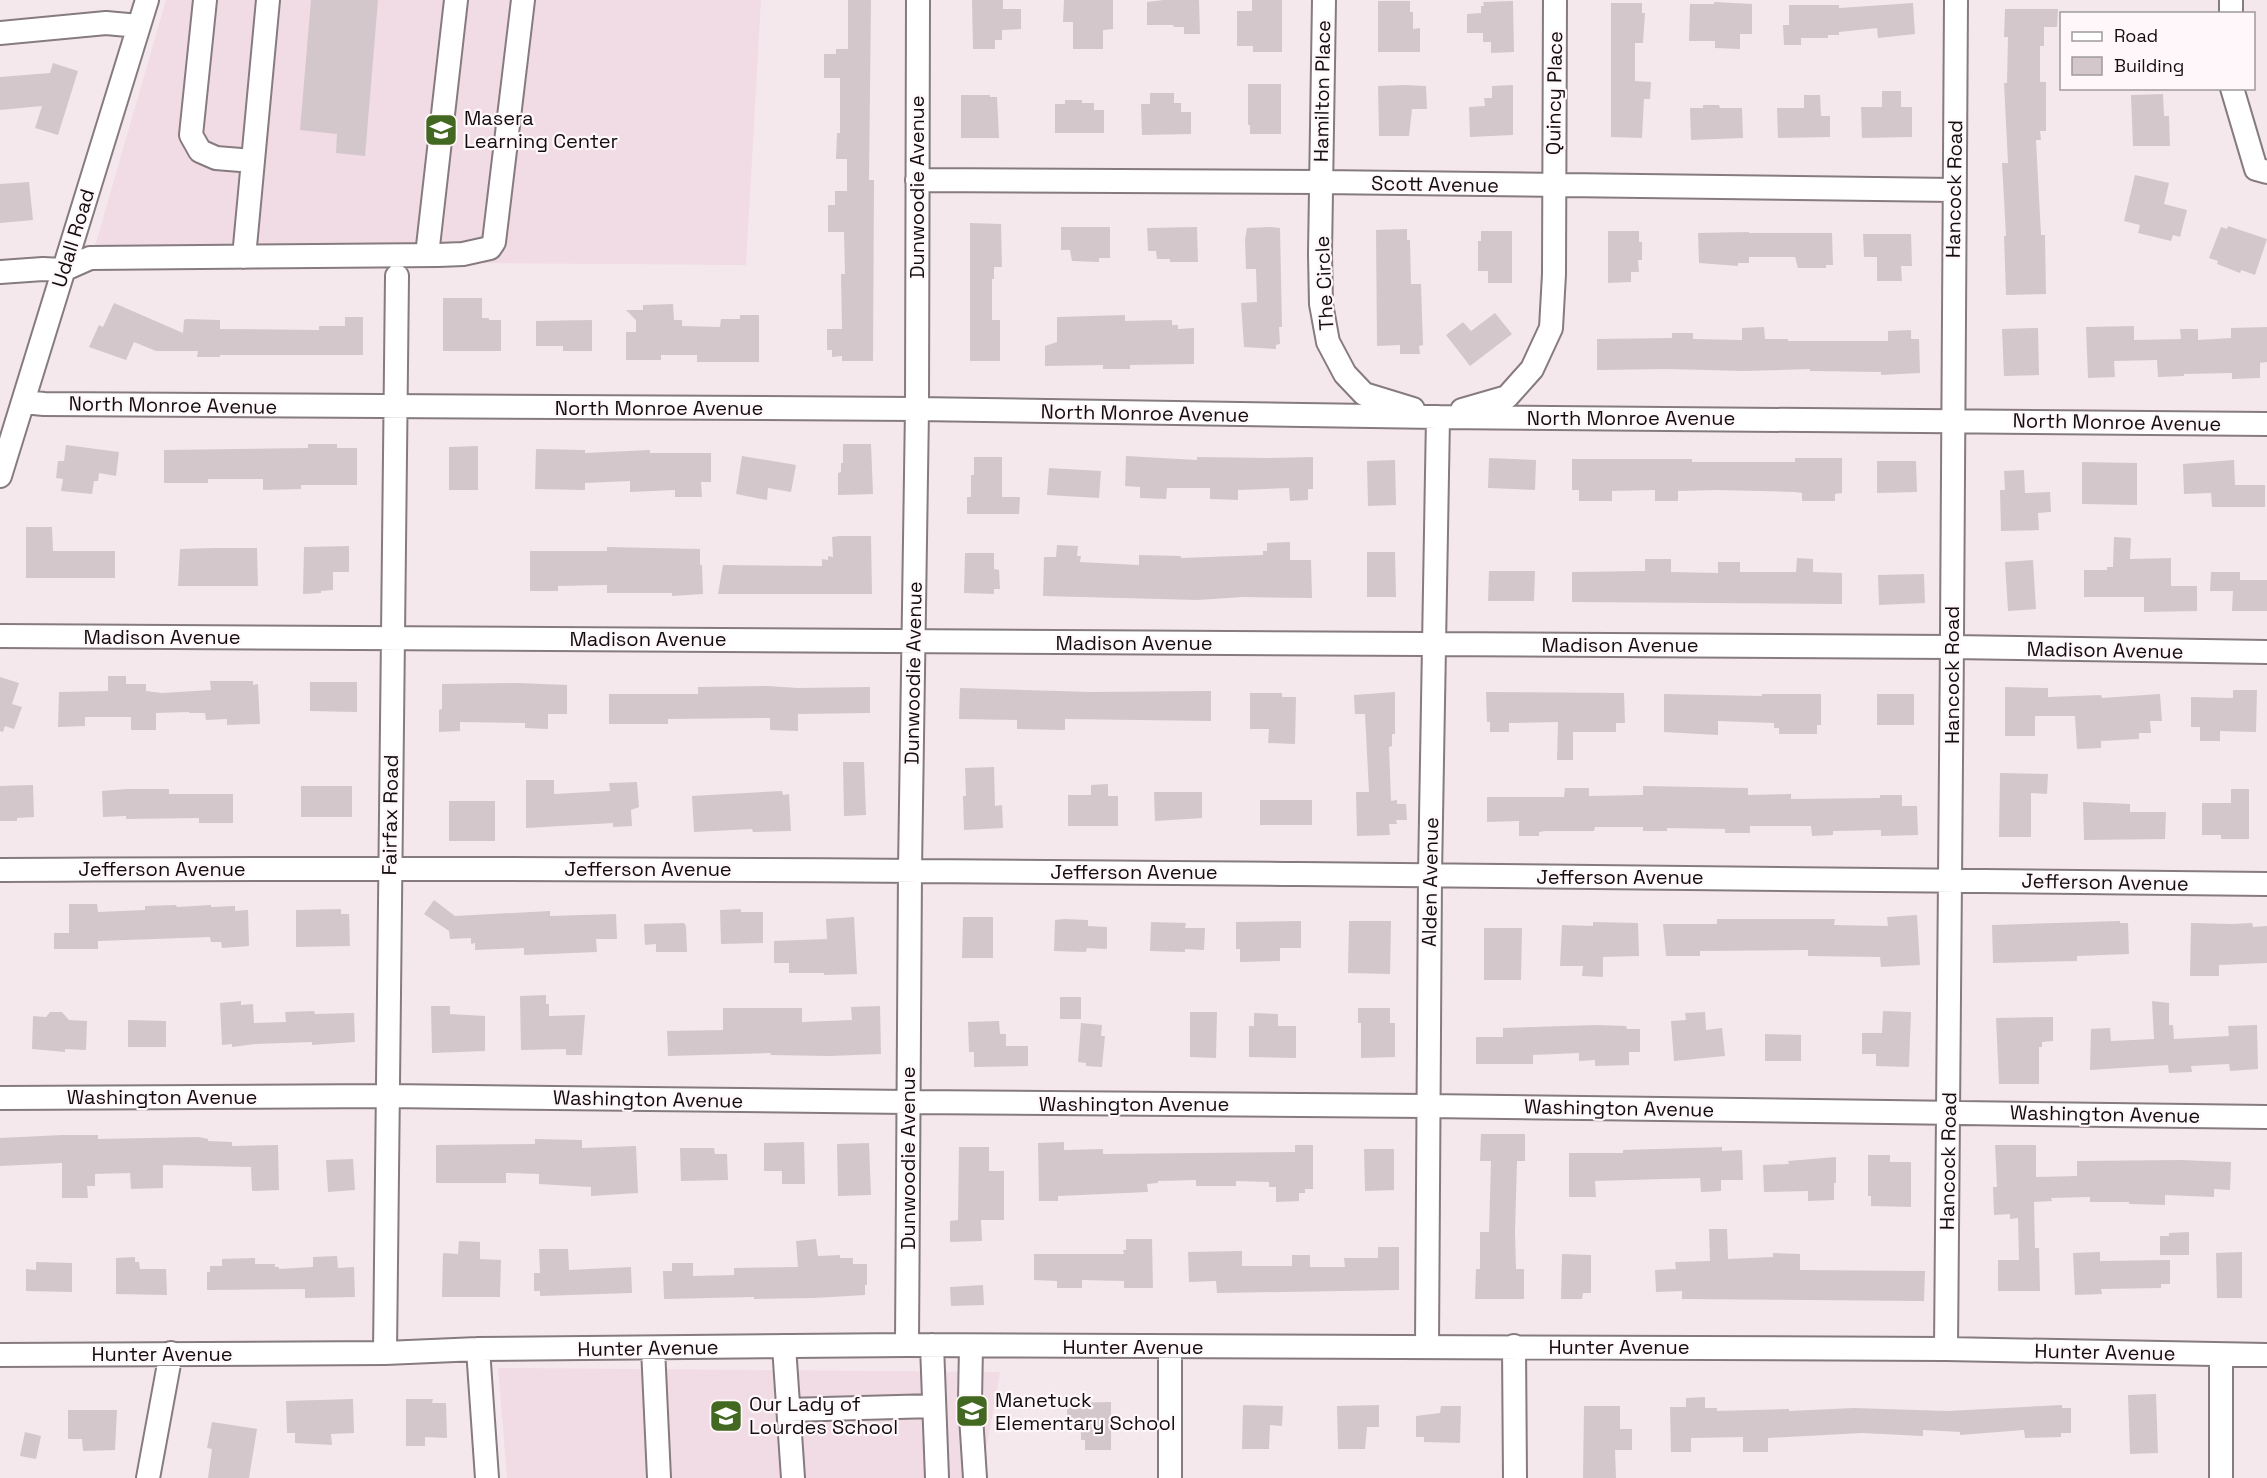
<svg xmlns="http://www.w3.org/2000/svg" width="2267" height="1478" viewBox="0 0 2267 1478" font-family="'Space Grotesk',sans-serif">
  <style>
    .built { fill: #f1dbe4 }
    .building { fill: #d3c7cb }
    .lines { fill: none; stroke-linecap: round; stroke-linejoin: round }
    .minor-casing { stroke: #867b7f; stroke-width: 26 }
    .minor { stroke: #fff; stroke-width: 22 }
    .labels { text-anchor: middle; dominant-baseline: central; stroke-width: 4.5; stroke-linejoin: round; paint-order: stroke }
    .street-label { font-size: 20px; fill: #120e0f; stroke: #fff7fa }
    .poi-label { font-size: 20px; fill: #120e0f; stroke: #fff7fa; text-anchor: start }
  </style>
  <rect width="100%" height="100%" fill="#f5e8ed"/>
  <path class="built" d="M166 0H761L746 265 91 260Z
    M498 1368 1000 1372 986 1451 988 1478H507Z"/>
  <path class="building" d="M311 0H378L365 156 336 153 337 134 300 130Z
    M848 0H871L869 180H874L873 361H842V356L832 357V350H827V329H842L841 274H845L844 232H828V205H835V191H847V159H836L837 133H840V78H824V54H836V49H848Z
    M972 0H1003V9H1021V29L1002 30V40H995V49H973Z
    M1064 0H1113V29L1103 30V49H1073V22H1063Z
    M1164 0H1199L1200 34H1184V27H1174L1173 25H1147V2Z
    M1252 0H1282V52H1253V46H1237V11H1252Z
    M1378 1H1410V12H1413V29L1420 28V52H1378Z
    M1513 1 1514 52 1491 53V42H1483V33H1467V14L1481 13V6H1484L1483 2Z
    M1714 2 1752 4V34H1740V49L1715 48V41H1689L1690 4H1714Z
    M1611 3H1642V13H1645L1643 43H1635V81L1651 82 1650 99H1644L1642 138 1611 137Z
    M1913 3 1915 34 1878 38 1877 28 1839 32V35H1828V38H1801V45H1784L1783 25H1789V5H1839V8Z
    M2005 9H2058L2057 27H2044V46H2040V82H2046V131H2040L2041 140H2036L2041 235H2045L2046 294 2006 295 2004 236H2006L2002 163H2008L2004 83H2007L2008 37H2004Z
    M53 63 78 71 58 135 35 128 42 106 0 110V77L50 73Z
    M1248 84H1281V134H1250V125H1248Z
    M1404 85 1426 86 1427 109H1412L1409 136H1379L1378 86Z
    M1513 85V135L1470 137 1469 107 1485 106 1484 98H1492V86Z
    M1882 91H1901V107H1912V137L1862 138 1861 107H1882Z
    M1150 93H1174V103H1181V112H1191V134L1142 135 1141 104H1150Z
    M2163 94 2164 116H2169L2170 146H2133L2131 95Z
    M961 95H990V97H997L999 138H961Z
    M1804 95H1820L1821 116H1830V137L1778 138 1777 108H1804Z
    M1065 100H1082V103H1094V110H1104V133H1055V104H1065Z
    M1703 105H1719L1720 108H1742L1743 138 1691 140 1690 108H1703Z
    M2135 175 2169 183 2164 204 2187 210 2180 237 2173 235 2171 241 2138 233 2140 225 2124 221Z
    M29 182 33 220 0 223V184Z
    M970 223 1001 224 1002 267H994V279H992V320H1000V361H970Z
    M2228 226 2267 239 2255 275 2241 270 2240 273 2217 264 2218 261 2209 258 2221 227 2227 229Z
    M1061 227H1110V258H1099V262L1072 261 1070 250H1061Z
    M1197 227 1198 262H1170V259H1157L1156 251H1148L1147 228Z
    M1269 227 1280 228 1282 327H1279L1280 344 1276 345V349L1244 347 1241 303 1257 302 1256 269H1246L1245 240 1247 228Z
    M1407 229V240H1410L1411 284H1421L1423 345 1419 346 1420 354H1400V345L1377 346 1376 230Z
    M1481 231H1512V283H1488V271H1478V241H1481Z
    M1608 231H1639V242H1642V260H1638L1639 272H1631V282L1608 283Z
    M1749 232V233H1832L1833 265H1826V268H1798L1795 257H1749V263H1738V266L1699 263 1698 233Z
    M1863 234H1911L1912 266H1901L1902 281H1877V257H1864Z
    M443 298H482V318H489V320H501V351H443Z
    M114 303 183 333 184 320 186 319 220 320V329L319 330V326H345V317H363V355H220V357H197L198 351H156L134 342 126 360 89 347 99 325 103 327Z
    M673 304 674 320H682V326L720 327 721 319H740V315H759V362H697V355H661V360H626V332H636V320L626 310H643V305Z
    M1495 313 1512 334 1470 366 1446 335 1463 322 1471 331Z
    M1125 315V321L1172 320V325H1178V329L1194 328V364L1130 365V369H1103V365L1045 366V346L1057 342V317Z
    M592 320V351H563V346H536V321Z
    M2134 326V340L2181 339 2180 329H2198V340L2231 338V328L2267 327V362L2260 363V378L2232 379V373L2184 374V376L2158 377 2157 360 2114 361 2115 377 2088 378 2086 327Z
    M1764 327 1765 339H1788V341H1888V331L1911 330V339H1919L1920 373 1881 375V372L1810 371V369L1743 371 1667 369 1597 370V339L1672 338V333H1693V339L1742 340V328Z
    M2038 328 2039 375 2004 376 2002 329Z
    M308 444H337V448H357V485H301V489L263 490V479H208V483H164V450L308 448Z
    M843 444H871L873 494 838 495V473L841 472V463H843Z
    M66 445 119 452 116 476 99 473 98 481H94L92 494 61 491 63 479 56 478 58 461H64Z
    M478 446V490H449V447Z
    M536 449 585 450V453L650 450V453H711V482H701L702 497H675V490L630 492V481L585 483V490L535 489Z
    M742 456 796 465 791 492 768 488 767 500 736 494Z
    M1126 456 1197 460V457L1268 458 1313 457V489H1308V500L1290 501 1289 488 1238 490V500L1210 499V488H1167L1166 499 1140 498V487L1125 486Z
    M974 457H1002V497H1020L1019 514H967V497H971V475H974Z
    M1489 458 1536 460 1535 490 1488 488Z
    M1795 458H1842V493L1835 494V501H1802V493L1795 492 1717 490 1678 491V501H1655V490L1612 491V501H1579V490H1572V459H1692V462H1795Z
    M1395 460 1396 505 1368 506 1367 461Z
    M2234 460 2235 485H2265V507H2212L2211 493 2184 494 2183 464Z
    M1877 461H1916L1917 492 1877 493Z
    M2082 462 2137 463V505L2082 504Z
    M1049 468 1101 471 1099 498 1047 495Z
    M2024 470 2025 493 2050 492 2051 512 2038 513 2039 530 2001 531 2000 490H2005L2004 471Z
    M26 527H52L53 551H115V578H26Z
    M839 536H871L872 594H718L723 565 822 566V559L828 560V556L833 557 832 537Z
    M2114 537 2131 538 2130 559 2171 558V586H2197V611L2144 612V597H2084V570H2107V567H2113Z
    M1290 542V560H1311L1312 598 1243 597 1198 600 1043 596 1044 557H1056L1057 545 1078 546 1077 556H1081L1080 562 1139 565V555L1181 556V558L1263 555V551H1267V543Z
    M349 546V572H333V590L321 591V593L303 594 304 547Z
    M607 547 700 549V565H702L703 594 672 596V593H607V585L558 586V591H530V551H607Z
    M216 548H257L258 586H178L180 549Z
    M1367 552H1395L1396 597H1367Z
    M965 553H994V569L999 570 1000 589H994V594L964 593Z
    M1797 558 1813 559V572L1842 573V604L1572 602V572L1645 571V559H1671V572L1718 573V562H1740V572H1796Z
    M2033 560 2036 609 2008 611 2005 562Z
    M1489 571H1535L1534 601H1488Z
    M2211 572H2240V580H2267V611H2232L2233 591H2210Z
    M1924 574 1925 603 1879 605 1878 575Z
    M108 676H126V684H146V691L162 693 211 690 210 681H253V685L258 684 260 724 227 725V719L206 720 205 713H189V712L156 713V730H131V717H85V726L58 727 59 692 108 691Z
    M0 677 19 683 12 704 22 707 14 729 5 726 3 732 0 731Z
    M310 682H357V712L310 711Z
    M518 683 567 685V714H548V729L525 728V723L460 722V731L439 732V710L442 709V684Z
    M767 686 798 688 870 687V713L798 714V731L770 730V718L668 719V724H609V694H698V687Z
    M2005 687 2048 688V697L2101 695 2102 698 2160 694 2162 721H2150L2151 733H2139V739L2101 741V748L2077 749 2075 716H2035V736H2005Z
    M960 688 1091 692 1211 691V721L1065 719V730L1017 729V720L959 719Z
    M2233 690H2257L2256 732 2220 731V741H2200V727H2191V697L2233 698Z
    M1395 692V734H1392V746L1389 747 1391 801 1397 800V804H1406L1407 820H1396L1397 824H1389L1390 835 1357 836 1356 792H1369L1365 714H1355L1354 695Z
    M1486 692 1624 693 1625 723H1616V732H1573V760H1557L1558 722 1509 723V732H1490V722H1487Z
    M1250 693H1282V697H1296L1295 744 1268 743 1269 729H1250Z
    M1664 694 1762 696V694H1821V725H1817V734H1779V728H1774V723L1718 721V735L1664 732Z
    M1877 694H1914V725H1877Z
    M843 762H864L866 815 844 816Z
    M994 767 995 806 1002 805 1003 828 964 830 963 796H966L965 768Z
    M2000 773 2048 774 2047 794 2031 793V837H1999Z
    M526 780H554V794L610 791 609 783 637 782 639 807 631 810 632 826 613 827V823L526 828Z
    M1108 784V796H1118V826H1068V795H1091V785Z
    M33 785 34 817 17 818V821H0V786Z
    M301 786H352V817H301Z
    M1643 786 1748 788V795L1791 794V799L1880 798V795H1902V806H1917L1918 835 1881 836V830L1833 831V835L1812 836 1811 826H1750V833H1725V829L1667 828V831H1643V827H1595L1594 831H1545L1539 832V836H1519V821L1487 822V797H1564L1565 788H1589V796L1643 795Z
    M126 789H169V794H233V823H199V818L126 819V816L103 817 102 791Z
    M2231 789H2249V839H2221V835H2202V803H2231Z
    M782 791 783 795 789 794 791 831 753 832 752 829 694 832 692 796Z
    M1154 792H1202V818L1155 821Z
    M1260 800H1312V825H1260Z
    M449 801H495V841H449Z
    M2083 802 2130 804V812H2166L2165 839 2084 840Z
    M434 900 455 916 550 911V916L616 914 617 939H596L597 952 524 955V948L475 950V943L471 944V938L450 939 449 931 424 914Z
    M69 904H97L98 912 145 910V906L176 905 177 907 211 905V907L235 906V911L248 910 249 946 222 948 221 942H211L210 937 98 941V949H54V933H69Z
    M341 909V914H349L350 946 296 947V910Z
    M741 909V912H763V943L721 944 720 910Z
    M1917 915 1920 965 1881 967 1880 957 1808 956V950L1700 951V956H1666L1663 924H1717V919H1835L1834 925 1888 926 1887 917Z
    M854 917 857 974 824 975V973H789V963H774V941L827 939 826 919Z
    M963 917H993V958H962Z
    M1064 919 1088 920V926L1107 927V949L1087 948 1086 952 1054 951 1055 920Z
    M1301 921V948H1280V961L1240 962V949H1236V922Z
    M1349 921H1391L1390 974 1348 973Z
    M2120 921V923H2128L2129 954 2077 956V961L1993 963 1992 925Z
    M1151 922 1186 923 1185 928H1205L1204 950 1185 949V952L1150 951Z
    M1593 922 1638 923 1639 956 1603 957V977L1582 976 1583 966H1560L1562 925 1593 926Z
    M684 923 686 926 687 952H656V944L645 945 644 924Z
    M2191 923 2232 924 2252 923 2253 927 2267 926V963L2219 965V976H2190Z
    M1484 928H1522L1521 980H1484Z
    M546 995V1004H549V1016L585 1015 582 1055H566V1049L521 1050 520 996Z
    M1060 997H1081V1019H1060Z
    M241 1001V1005L253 1004 254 1023 286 1022 285 1012 314 1011 315 1014 354 1013 355 1042 312 1045V1042L255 1044 232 1047V1044L222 1045 220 1003Z
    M2152 1001 2169 1003V1025H2173L2174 1039 2229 1036 2228 1026 2257 1025 2258 1069 2230 1071 2229 1064 2191 1066 2192 1072 2169 1073 2168 1065 2090 1070 2091 1029 2110 1028 2111 1041 2154 1039Z
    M431 1006H450V1014L485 1016V1051L432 1053Z
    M880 1006 881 1054 830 1056 770 1055 771 1053 668 1056 667 1031 723 1030V1008H802V1022L852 1020 851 1007Z
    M1358 1008H1390V1023H1395V1057L1361 1058V1023H1358Z
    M1883 1011 1911 1012 1909 1067 1876 1066V1054H1862V1033H1882Z
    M50 1012H62L69 1020 87 1021 86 1050 65 1049V1052L32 1049 33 1016 46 1017Z
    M1190 1012H1217L1216 1058 1190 1057Z
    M1705 1012 1706 1030 1722 1028 1725 1056 1674 1061 1671 1021 1686 1020 1685 1013Z
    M1254 1013 1278 1014V1026H1296V1058L1249 1057V1026H1254Z
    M2053 1017V1041L2042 1042V1047H2039V1084H1999L1996 1018Z
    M128 1020 166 1021V1047H128Z
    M999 1021 1000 1034H1006V1046H1028V1066L974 1067V1052H969L968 1022Z
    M1081 1023 1102 1025 1101 1036H1105L1102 1067 1086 1066V1063L1078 1062Z
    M1597 1025 1626 1026 1627 1029H1640V1052H1629V1065L1595 1066V1060L1579 1061V1053L1533 1055V1064H1476V1037H1503V1028Z
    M1765 1034 1801 1035V1061H1765Z
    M1481 1134H1525V1161H1517L1515 1232 1516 1269H1524V1299H1475L1476 1269H1480V1232H1489L1491 1161H1480Z
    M62 1135H98V1139L199 1137 208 1139V1141L232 1142V1146L278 1145 279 1190 252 1191 251 1167 163 1165V1188L131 1189 130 1173 95 1174V1186H87L88 1198H62V1163L0 1166V1138Z
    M535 1139 582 1140V1148L636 1146 638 1193 591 1196V1187L539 1184V1174L506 1173V1183H436V1145L535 1144Z
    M804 1142 805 1184H782V1171H764V1143Z
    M1064 1142V1150L1103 1149V1154L1295 1152V1145H1313V1189H1305V1193H1299V1201L1276 1202V1187H1269V1182L1236 1181V1186H1196V1180L1158 1181V1183L1147 1184 1148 1192 1058 1196V1201H1039L1038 1143Z
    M869 1143 871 1195 838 1196 837 1144Z
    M1995 1145H2036V1177L2077 1176V1161L2181 1160 2231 1162 2230 1190 2214 1189V1197L2165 1195V1205L2129 1204V1202H2090V1197L2051 1198 2052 1201 2034 1202 2035 1248H2039L2040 1291H1998V1260H2019L2018 1218 2010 1219V1214L1994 1215 1993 1187H1997Z
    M959 1147H989V1171H1004V1220H981L982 1241 950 1242V1221L958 1220Z
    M1722 1147V1151L1742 1150 1743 1180H1721V1191L1701 1192 1700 1178 1595 1181 1596 1197H1569V1153H1623V1150Z
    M680 1148H714L715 1154H727L728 1180 681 1181Z
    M1364 1149H1394V1190L1365 1191Z
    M1868 1155H1890V1162H1911V1207L1871 1206V1196H1868Z
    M1836 1157V1183H1834V1200L1808 1201V1191L1764 1192 1763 1165 1789 1164 1788 1161Z
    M353 1159 355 1190 328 1192 326 1160Z
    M1709 1229H1727L1728 1259 1773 1257V1253L1800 1254V1270L1925 1271 1924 1301 1682 1299V1291L1656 1292 1655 1270 1676 1269 1675 1262 1710 1261Z
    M2189 1232V1255H2160V1236H2169V1233Z
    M816 1239 818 1256 840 1255V1258H853V1264H867V1285H865V1295L814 1298 754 1299V1297L664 1299 663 1271H672V1263H693V1276L734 1275V1268L798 1267 796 1241Z
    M1126 1239H1152L1153 1288H1124V1281L1082 1280V1288H1057V1281L1034 1280V1254H1124L1123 1250H1126Z
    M459 1241 480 1242V1259L501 1260 500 1297H442L443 1253 458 1254Z
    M1378 1247H1399V1290L1217 1293 1216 1281 1189 1282 1188 1252 1242 1251V1266H1292V1255H1310V1267H1345L1344 1258H1378Z
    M539 1249H568L569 1270 631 1267 632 1293 540 1296V1291H534V1273H540Z
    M2100 1252V1261L2170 1260V1284H2161V1288L2101 1289 2102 1294 2075 1295 2073 1253Z
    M2242 1252V1298H2217L2216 1253Z
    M1562 1254 1591 1255V1293H1583L1582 1299H1561Z
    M337 1256 338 1268 354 1267 355 1297 305 1298V1289L207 1290V1272H210V1266H222V1259L255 1258V1264H275V1267H279V1269L313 1267V1257Z
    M135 1257V1262H139L140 1269H166L167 1295 116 1294V1258Z
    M36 1262 72 1263V1292L26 1291V1269L36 1270Z
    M983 1285 984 1305 951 1306 950 1287Z
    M2156 1394 2158 1453 2130 1454 2128 1395Z
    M1705 1397V1408H1717V1411L1789 1409V1411L1854 1408 1947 1411 2062 1405V1408H2071V1433H2061V1437L2025 1438 2024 1430 1960 1435V1432L1923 1430V1436L1862 1433 1768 1438V1452H1743V1437L1691 1438V1452H1671L1670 1407H1686V1398Z
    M353 1399 354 1433 331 1434 332 1445 295 1443V1433H287L286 1401Z
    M406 1399H433L432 1403H446L447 1438 425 1437V1446H406Z
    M1111 1402V1450H1085V1440H1081V1426L1067 1427V1403Z
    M1243 1405 1283 1406 1282 1426 1270 1425 1269 1449H1242Z
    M1379 1405V1427H1367L1365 1449H1338L1337 1406Z
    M1441 1406H1461L1460 1443 1424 1442V1437H1416V1416L1440 1413Z
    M1584 1406H1620V1429H1632V1450H1615L1616 1478H1583Z
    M68 1410H117L115 1450 83 1451 82 1439H68Z
    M212 1422 257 1429 249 1478H208L212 1449 207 1448Z
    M25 1432 41 1436 36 1459 20 1456Z"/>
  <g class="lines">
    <defs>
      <path id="minor" d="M205 0 191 135 200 151 216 158 253 161
        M1324 0 1320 254 1321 304 1328 342 1345 374 1364 394 1413 409
        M2231 0V14
        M0 33 106 23 139 26
        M2232 88 2256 169 2267 172
        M917 180 1321 182 1954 190
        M427 255 456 0
        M244 257 268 0
        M0 272 43 269 63 270 90 258 438 255 463 254 490 248 494 242 523 0
        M23 402 44 404 917 409 1438 417 2267 424
        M1462 410 1507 397 1532 369 1551 328 1554 274 1555 0
        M0 476 147 0
        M0 636 1952 647 2267 652
        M0 870C433 867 866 870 1299 874 1621 877 1944 879 2267 884
        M0 1098 388 1096 908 1102 1427 1106 2267 1117
        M907 1345 910 870 917 409 918 0
        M932 1345 937 1478
        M784 1346 793 1478
        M971 1346 970 1401 975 1478
        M1427 1346 1430 875 1438 417
        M1514 1346 1515 1478
        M1170 1347V1478
        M653 1348 659 1478
        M478 1349 487 1478
        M1946 1349C1952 899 1952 450 1956 0
        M385 1353 397 276
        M0 1355 385 1353 478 1349 907 1345 1946 1349 2267 1355
        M2221 1355V1478
        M788 1410 934 1406
        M148 1478 171 1353"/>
    </defs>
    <use href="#minor" class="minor-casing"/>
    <use href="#minor" class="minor"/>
  </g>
  <defs>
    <symbol id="school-square" viewBox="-11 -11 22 22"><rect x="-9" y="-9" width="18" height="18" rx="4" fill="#436821" stroke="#fff7fa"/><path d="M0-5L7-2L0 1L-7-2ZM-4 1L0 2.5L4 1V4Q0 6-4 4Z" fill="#fff"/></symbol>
  </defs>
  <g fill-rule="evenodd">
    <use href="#school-square" x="422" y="111" width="38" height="38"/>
    <use href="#school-square" x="953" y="1392" width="38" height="38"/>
    <use href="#school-square" x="707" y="1397" width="38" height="38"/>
  </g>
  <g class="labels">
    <g class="street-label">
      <text transform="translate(1322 91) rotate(-89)">Hamilton Place</text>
      <text transform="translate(1554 93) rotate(-89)">Quincy Place</text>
      <text transform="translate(1435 184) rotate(1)">Scott Avenue</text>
      <text transform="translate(917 187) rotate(-90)">Dunwoodie Avenue</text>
      <text transform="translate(1954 189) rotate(-89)">Hancock Road</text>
      <text transform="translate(73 238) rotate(-73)">Udall Road</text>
      <text transform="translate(1324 283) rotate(-93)">The Circle</text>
      <text transform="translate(173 405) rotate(1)">North Monroe Avenue</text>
      <text x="659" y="408">North Monroe Avenue</text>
      <text transform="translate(1145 413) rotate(1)">North Monroe Avenue</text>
      <text x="1631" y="418">North Monroe Avenue</text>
      <text transform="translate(2117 422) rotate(1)">North Monroe Avenue</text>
      <text x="162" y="637">Madison Avenue</text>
      <text x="648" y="639">Madison Avenue</text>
      <text x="1134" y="643">Madison Avenue</text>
      <text x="1620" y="645">Madison Avenue</text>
      <text transform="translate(2105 650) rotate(1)">Madison Avenue</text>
      <text transform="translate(913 673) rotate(-89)">Dunwoodie Avenue</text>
      <text transform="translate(1952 675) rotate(-90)">Hancock Road</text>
      <text transform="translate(390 815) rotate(-89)">Fairfax Road</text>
      <text x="162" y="869">Jefferson Avenue</text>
      <text x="648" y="869">Jefferson Avenue</text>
      <text x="1134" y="872">Jefferson Avenue</text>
      <text x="1620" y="877">Jefferson Avenue</text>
      <text transform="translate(1430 882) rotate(-89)">Alden Avenue</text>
      <text transform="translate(2105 882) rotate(1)">Jefferson Avenue</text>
      <text x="162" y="1097">Washington Avenue</text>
      <text transform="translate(648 1099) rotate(1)">Washington Avenue</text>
      <text x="1134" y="1104">Washington Avenue</text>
      <text transform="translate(1619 1108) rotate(1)">Washington Avenue</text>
      <text transform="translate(2105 1114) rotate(1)">Washington Avenue</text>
      <text transform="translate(908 1158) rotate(-90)">Dunwoodie Avenue</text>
      <text transform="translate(1948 1161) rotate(-89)">Hancock Road</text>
      <text x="1133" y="1347">Hunter Avenue</text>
      <text x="1619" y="1347">Hunter Avenue</text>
      <text transform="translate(648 1348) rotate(-1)">Hunter Avenue</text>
      <text transform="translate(2105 1352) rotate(1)">Hunter Avenue</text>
      <text x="162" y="1354">Hunter Avenue</text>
    </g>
    <g class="poi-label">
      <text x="464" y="118">Masera<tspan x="464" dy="23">Learning Center</tspan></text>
      <text x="995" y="1400">Manetuck<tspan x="995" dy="23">Elementary School</tspan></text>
      <text x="749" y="1404">Our Lady of<tspan x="749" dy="23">Lourdes School</tspan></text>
    </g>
  </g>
  <rect x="2060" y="12" width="195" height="78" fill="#fff7fa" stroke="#a09a9c" stroke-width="1.5"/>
  <rect x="2072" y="32" width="30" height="9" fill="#ffffff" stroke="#a09a9c" stroke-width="1.5"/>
  <text x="2114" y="42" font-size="18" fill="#120e0f">Road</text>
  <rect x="2072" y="57" width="30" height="18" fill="#d3c7cb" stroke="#a09a9c" stroke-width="1.5"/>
  <text x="2114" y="72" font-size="18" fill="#120e0f">Building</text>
</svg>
